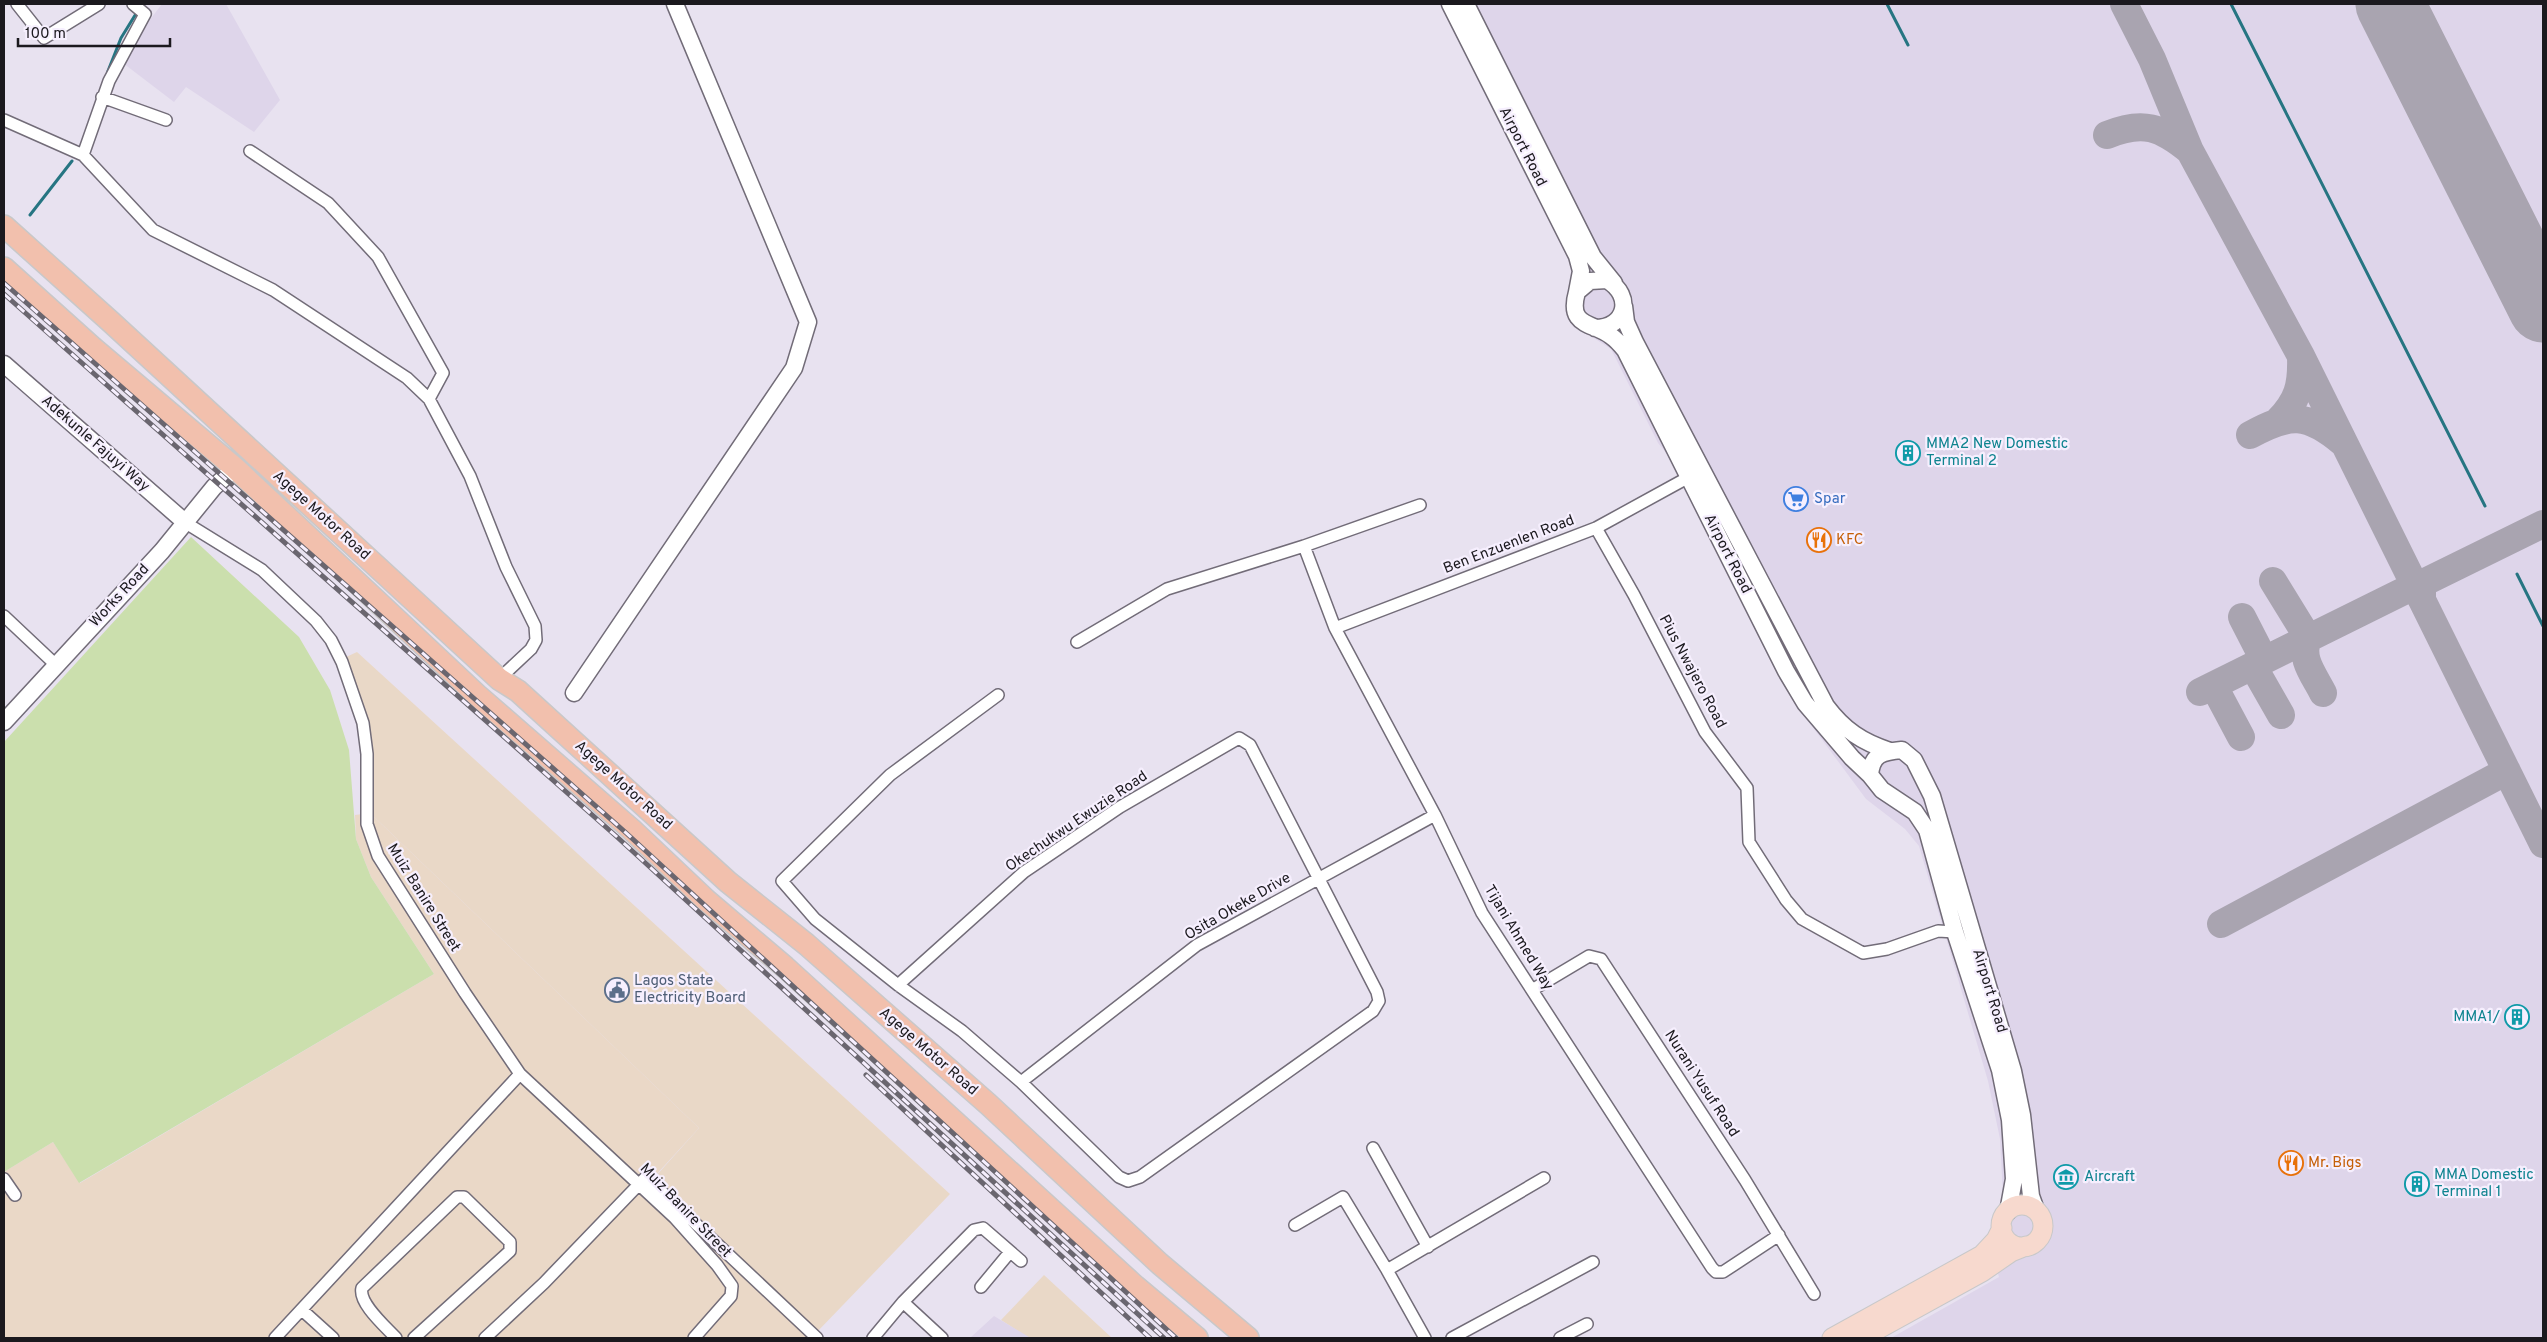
<svg xmlns="http://www.w3.org/2000/svg" width="2547" height="1342" viewBox="0 0 2547 1342" font-family="Overpass,sans-serif">
  <style>
    .commercial { fill: #ead8c7 }
    .industrial { fill: #e9d8c7 }
    .built { fill: #ded5ea }
    .green { fill: #cbdfad }
    .lines { fill: none; stroke-linecap: round; stroke-linejoin: round }
    .stream { stroke: #267582; stroke-width: 3 }
    .taxiway { stroke: #a9a4b0; stroke-width: 28 }
    .runway { stroke: #a9a4b0; stroke-width: 69 }
    .street-casing { stroke: #726c78; stroke-width: 14 }
    .secondary-casing { stroke: #726c78; stroke-width: 19 }
    .primary-casing { stroke: #c8c8c9; stroke-width: 21 }
    .highway-casing { stroke: #c8c8c9; stroke-width: 24 }
    .street { stroke: #fff; stroke-width: 11 }
    .secondary { stroke: #fff; stroke-width: 16 }
    .primary { stroke: #f7d9ce; stroke-width: 19 }
    .highway { stroke: #f2c0ad; stroke-width: 21 }
    .rail-casing { stroke: #6a666f; stroke-width: 5 }
    .rail { stroke: #f6effe; stroke-width: 3; stroke-dasharray: 9; stroke-linecap: butt }
    .labels { text-anchor: middle; dominant-baseline: central; stroke-width: 4.5; stroke-linejoin: round; paint-order: stroke }
    .street-label { font-size: 15px; fill: #1b191e; stroke: #f6effe }
    .culture-label { font-size: 15px; fill: #0d838f; stroke: #f6effe; text-anchor: start }
    .shop-label { font-size: 15px; fill: #366cbe; stroke: #f6effe; text-anchor: start }
    .food-label { font-size: 15px; fill: #c56008; stroke: #f6effe; text-anchor: start }
    .service-label { font-size: 15px; fill: #4e5e75; stroke: #f6effe; text-anchor: start }
  </style>
  <rect width="100%" height="100%" fill="#e8e2f0"/>
  <path class="commercial" d="M370 813 699 1128 655 1176 821 1338H4V1172L53 1142 80 1183 434 974 371 877 356 839 355 815Z"/>
  <path class="industrial" d="M357 652 950 1194 816 1333 655 1177 699 1128 370 813 371 764 367 715 346 657Z
    M1044 1275 1112 1338H1029L1001 1320Z"/>
  <path class="built" d="M162 4H226L280 100 254 132 186 87 174 102 119 60Z
    M1446 4H2543V1338H1891L1999 1277 1989 1241 1996 1228 2003 1196 2000 1139 1988 1081 1919 846 1905 829 1866 799 1797 706 1668 455 1658 443 1611 349 1575 326 1568 314 1575 275 1569 255Z
    M994 1316 1029 1337V1338H970Z"/>
  <path class="green" d="M191 537 299 637 330 690 349 750 356 839 371 877 434 974 79 1183 53 1142 4 1172V742Z"/>
  <g class="lines">
    <path class="stream" d="M1887 4 1908 45
      M2231 4 2485 506
      M108 71 121 38 137 12
      M30 215 72 161
      M2517 574 2543 626"/>
    <path class="taxiway" d="M2124 4 2152 59 2190 151 2301 356 2543 844
      M2107 135C2143 120 2161 127 2190 151
      M2278 421C2298 401 2302 385 2301 357
      M2250 435C2290 413 2307 413 2342 442
      M2273 581 2305 633 2311 637
      M2422 598V587L2427 581 2543 524
      M2242 617 2261 654 2269 657
      M2308 638C2299 658 2314 675 2323 693
      M2259 662 2257 673 2281 715
      M2220 682 2217 692 2241 737
      M2200 692 2416 585
      M2221 924 2507 771"/>
    <path class="runway" d="M2390 4 2543 308"/>
    <defs>
      <path id="street" d="M17 4 44 38 99 4
        M102 97 166 120
        M4 120 83 155 153 230 273 290 407 378 429 399 470 476 506 567 535 626 536 640 531 649 499 679
        M250 151 328 203 378 257 443 373 429 399
        M83 155 109 81 145 14 133 4
        M186 523 262 570 316 621 331 640 342 662 363 723 367 754V824L378 856 465 993 520 1074 675 1218 717 1265 732 1286 731 1296 694 1338
        M1596 528 1634 595 1705 732 1747 788 1749 842 1786 900 1802 919 1863 953 1887 949 1938 931 1955 932
        M1304 546 1335 628 1435 815 1482 913 1712 1268 1716 1272H1723L1779 1235
        M4 616 56 665
        M1335 628 1596 528 1689 477
        M1077 642 1167 589 1304 546 1420 505
        M898 985 1024 872 1120 807 1239 738 1250 745 1377 992 1379 1001 1373 1011 1140 1177 1128 1181 1119 1177 1021 1082 962 1031 898 985 815 919 782 881 890 775 998 695
        M1532 990 1589 956 1601 959 1745 1180 1814 1294
        M1021 1082 1197 945 1435 815
        M1373 1148 1428 1247
        M4 1179 15 1195
        M1295 1225 1343 1197 1387 1270
        M981 1287 1010 1252
        M903 1302 942 1338
        M302 1310 333 1338
        M275 1338 520 1074
        M396 1338C386 1327 358 1303 362 1288L457 1197H464L510 1242V1251L414 1338
        M485 1338 544 1283 646 1177 817 1338
        M873 1338 903 1302 974 1230 983 1228 1021 1261
        M1425 1338 1387 1270 1544 1178
        M1452 1338 1593 1262
        M1560 1338 1587 1324"/>
      <path id="secondary" d="M1450 4 1577 256 1581 271 1577 292
        M1466 4 1593 257 1614 283
        M1624 306 1626 322 1635 342 1826 706C1844 730 1862 742 1890 751
        M1595 328C1626 328 1634 296 1607 280L1590 281 1577 292C1567 327 1592 322 1611 336 1617 340 1621 345 1625 350L1786 671 1805 703 1852 758 1870 775 1882 790 1915 812 1927 830 1955 932 2000 1070 2010 1120 2014 1179 2008 1212
        M4 364 186 523
        M574 693 794 368 808 322 675 4
        M4 722 162 551 214 487 235 468
        M1870 775C1872 753 1883 752 1902 750L1914 760 1932 796 2013 1071 2022 1115 2031 1196 2036 1210"/>
      <path id="primary" d="M2001 1226a21 21 0 1 1 42 0a21 21 0 1 1-42 0Z
        M1832 1338 1982 1255 1996 1240 2002 1228
        M1862 1338 1982 1272 2011 1252 2026 1246"/>
      <path id="highway" d="M4 226 111 322 499 679 518 691 728 882 806 944 988 1104 1160 1264 1248 1338
        M4 268 93 348 235 468 477 695 631 829 706 900 785 967 1135 1286 1197 1338"/>
    </defs>
    <use href="#street" class="street-casing"/>
    <use href="#secondary" class="secondary-casing"/>
    <use href="#primary" class="primary-casing"/>
    <use href="#highway" class="highway-casing"/>
    <use href="#street" class="street"/>
    <use href="#secondary" class="secondary"/>
    <use href="#primary" class="primary"/>
    <use href="#highway" class="highway"/>
    <defs>
      <path id="rail" d="M4 283 624 831 1176 1338
        M4 294 616 836 1164 1338
        M866 1075 1150 1338"/>
    </defs>
    <use href="#rail" class="rail-casing"/>
    <use href="#rail" class="rail"/>
  </g>
  <defs>
    <symbol id="building-ring" viewBox="-11 -11 22 22"><circle r="9.5" fill="#f6effe" stroke="#0f9aa8" stroke-width="1.5"/><path d="M-4-6H4V6H1V3H-1V6H-4ZM-2.5-4.3h1.7v1.8h-1.7ZM.8-4.3h1.7v1.8H.8ZM-2.5-1h1.7V.8h-1.7ZM.8-1h1.7V.8H.8Z" fill="#0f9aa8"/></symbol>
    <symbol id="supermarket-ring" viewBox="-11 -11 22 22"><circle r="9.5" fill="#f6effe" stroke="#3f7fe0" stroke-width="1.5"/><path d="M-6-5.5h2.5l.6 2H6L4.5 2H-2.5L-4.4-4H-6ZM-1.5 3.2a1.3 1.3 0 1 0 .1 0ZM3 3.2a1.3 1.3 0 1 0 .1 0Z" fill="#3f7fe0"/></symbol>
    <symbol id="restaurant-ring" viewBox="-11 -11 22 22"><circle r="9.5" fill="#f6effe" stroke="#e8710a" stroke-width="1.5"/><path d="M-5-6h1v4h1v-4h1v4h1v-4h1v5L-1.5 .5V6h-2V.5L-5-1ZM5-6V6H3V1.5H1.5Q1.5-4 5-6Z" fill="#e8710a"/></symbol>
    <symbol id="civic-ring" viewBox="-11 -11 22 22"><circle r="9.5" fill="#f6effe" stroke="#5c6f8a" stroke-width="1.5"/><path d="M-.6-6.5H3V-4.5H.6V-3L4-1V1h2V6H-6V1h2V-1L-.6-3ZM-1.2 2.5V6h2.4V2.5Z" fill="#5c6f8a"/></symbol>
    <symbol id="museum-ring" viewBox="-11 -11 22 22"><circle r="9.5" fill="#f6effe" stroke="#0f9aa8" stroke-width="1.5"/><path d="M0-6L6-3V-2H-6V-3ZM-5-1h2V3h-2ZM-1-1h2V3h-2ZM3-1h2V3H3ZM-6 4H6V6H-6Z" fill="#0f9aa8"/></symbol>
  </defs>
  <g fill-rule="evenodd">
    <use href="#building-ring" x="1894" y="439" width="28" height="28"/>
    <use href="#supermarket-ring" x="1782" y="485" width="28" height="28"/>
    <use href="#restaurant-ring" x="1805" y="526" width="28" height="28"/>
    <use href="#civic-ring" x="603" y="976" width="28" height="28"/>
    <use href="#building-ring" x="2503" y="1003" width="28" height="28"/>
    <use href="#restaurant-ring" x="2277" y="1149" width="28" height="28"/>
    <use href="#museum-ring" x="2052" y="1163" width="28" height="28"/>
    <use href="#building-ring" x="2403" y="1170" width="28" height="28"/>
  </g>
  <g class="labels">
    <g class="street-label">
      <text transform="translate(1522 147) rotate(63)">Airport Road</text>
      <text transform="translate(95 444) rotate(41)">Adekunle Fajuyi Way</text>
      <text transform="translate(321 516) rotate(42)">Agege Motor Road</text>
      <text transform="translate(1509 545) rotate(-21)">Ben Enzuenlen Road</text>
      <text transform="translate(1727 554) rotate(63)">Airport Road</text>
      <text transform="translate(120 596) rotate(-47)">Works Road</text>
      <text transform="translate(1692 672) rotate(62)">Pius Nwajero Road</text>
      <text transform="translate(623 786) rotate(42)">Agege Motor Road</text>
      <text transform="translate(1077 822) rotate(-34)">Okechukwu Ewuzie Road</text>
      <text transform="translate(423 898) rotate(58)">Muiz Banire Street</text>
      <text transform="translate(1238 907) rotate(-30)">Osita Okeke Drive</text>
      <text transform="translate(1518 938) rotate(59)">Tijani Ahmed Way</text>
      <text transform="translate(1989 991) rotate(73)">Airport Road</text>
      <text transform="translate(928 1052) rotate(41)">Agege Motor Road</text>
      <text transform="translate(1701 1084) rotate(57)">Nurani Yusuf Road</text>
      <text transform="translate(685 1211) rotate(46)">Muiz Banire Street</text>
    </g>
    <g class="culture-label">
      <text x="1926" y="444">MMA2 New Domestic<tspan x="1926" dy="17">Terminal 2</tspan></text>
      <text x="2500" y="1017" text-anchor="end">MMA1/</text>
      <text x="2434" y="1175">MMA Domestic<tspan x="2434" dy="17">Terminal 1</tspan></text>
      <text x="2084" y="1177">Aircraft</text>
    </g>
    <g class="shop-label">
      <text x="1814" y="499">Spar</text>
    </g>
    <g class="food-label">
      <text x="1836" y="540">KFC</text>
      <text x="2308" y="1163">Mr. Bigs</text>
    </g>
    <g class="service-label">
      <text x="634" y="981">Lagos State<tspan x="634" dy="17">Electricity Board</tspan></text>
    </g>
  </g>
  <rect width="2547" height="1342" fill="none" stroke="#1b191e" stroke-width="10"/>
  <path d="M18 38v8h152v-8" fill="none" stroke="#1b191e" stroke-width="2.5"/>
  <text x="25" y="38" font-size="15" fill="#1b191e" stroke="#f6effe" stroke-width="4" paint-order="stroke">100 m</text>
</svg>
